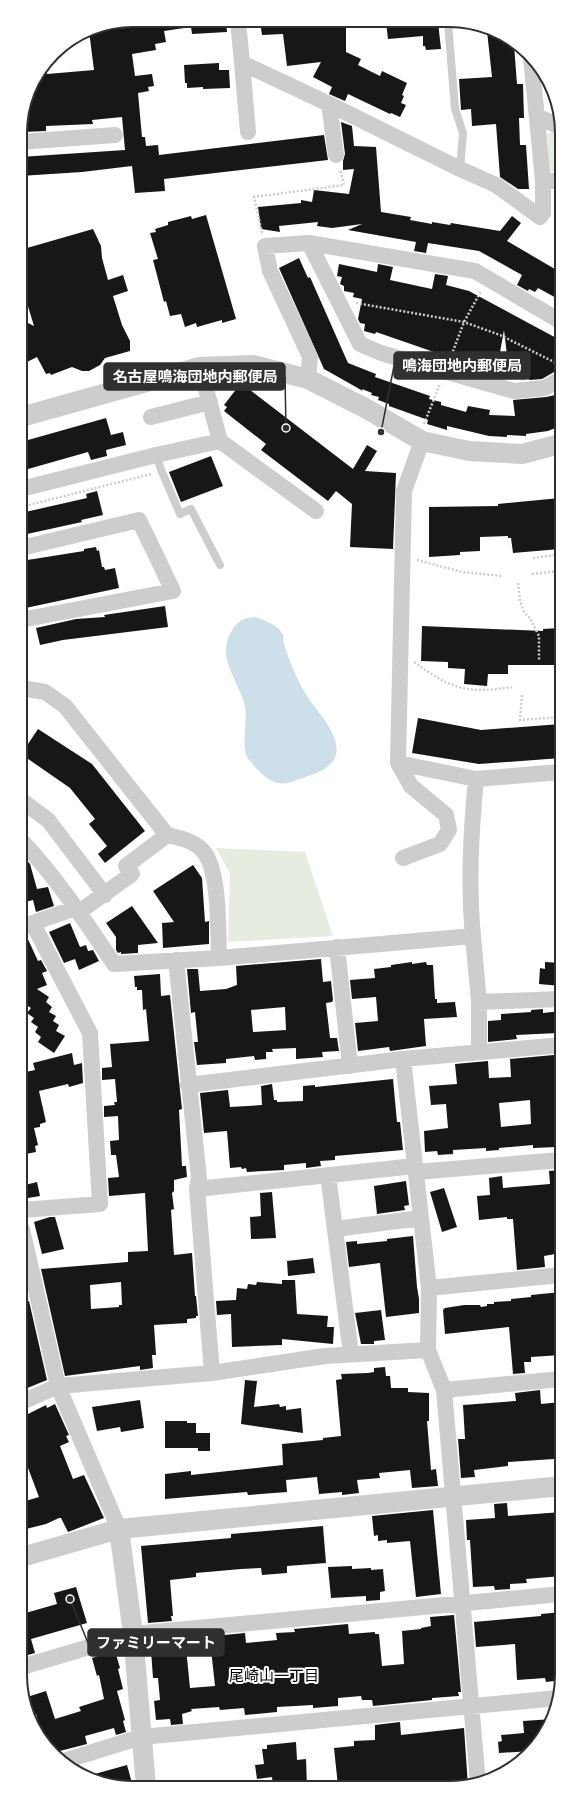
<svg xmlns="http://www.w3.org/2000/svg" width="582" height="1808" viewBox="0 0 582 1808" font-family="'Alegreya Sans','Noto Sans JP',sans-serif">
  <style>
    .green { fill: #e6ecdf }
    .water { fill: #cde0ea }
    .building { fill: #171717; fill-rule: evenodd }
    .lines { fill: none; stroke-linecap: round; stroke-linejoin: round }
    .path { stroke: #cdcdcd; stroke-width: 2.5; stroke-dasharray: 2 2; stroke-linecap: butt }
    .service { stroke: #cdcdcd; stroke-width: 8 }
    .minor { stroke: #cdcdcd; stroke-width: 16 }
    .tertiary { stroke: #cdcdcd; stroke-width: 20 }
    .labels { text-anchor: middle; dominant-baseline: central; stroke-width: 4; stroke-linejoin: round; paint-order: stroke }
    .neighbourhood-label { font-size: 15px; fill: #000; stroke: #fff }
    .rim { fill: none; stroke: #303030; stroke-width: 2 }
    .leader { fill: none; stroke: #303030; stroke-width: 1.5 }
    .callout-dot { fill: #303030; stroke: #fff; stroke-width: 1.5 }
    .callout { fill: #303030; stroke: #303030; stroke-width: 1.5 }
    .callout-label { font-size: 15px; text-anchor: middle; font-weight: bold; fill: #fff }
  </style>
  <rect width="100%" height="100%" fill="#fff"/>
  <path class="green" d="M554 131 560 134V172H550L547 134Z
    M216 848 305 852 333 936 228 942 230 873Z"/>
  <path class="water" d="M255 617C264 620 279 625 283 635 284 637 283 641 284 644 288 658 297 679 304 691 313 709 344 735 335 758 328 772 307 776 294 781 277 788 266 779 255 767 253 764 249 760 247 757 241 744 248 721 245 706 239 681 216 658 231 632 237 621 243 618 255 617Z"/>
  <path class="building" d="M137 20H191V22V20L226 21 227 32 192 34 191 27 164 31 166 42 155 44 156 50 132 54 135 76 152 74 154 86 148 87 149 91 138 93 142 137H145L146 146 158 145 159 155 324 135 328 160 164 179 165 191 135 193 132 166 82 172 20 176V157L125 150 122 117 92 120 93 124 46 126V131L23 132 22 118 32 83 45 65 47 74 94 70 89 31 138 27Z
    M260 21H346V52L361 59 358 65 380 76 382 71 407 83 402 95 404 96 401 103 406 105 400 117 391 113 390 114 348 94 345 101 329 94 332 87 313 77 321 62 287 66 283 34 262 35Z
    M386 22H438L441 49 426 50 425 46H423V36L388 39Z
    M487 31 514 45 517 84H523L524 118H519L520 145H526L529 189H518L500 177 496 124 472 126 471 109 461 110 459 79 492 77Z
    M219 63V70H229L230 88 203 89V87L187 88V83H185L184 65Z
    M341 122 352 126 354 146 376 147 381 212 411 217 410 220 432 224V222L450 225 451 223 500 231 512 216 521 223 507 241 560 272V300L538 288 535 292 529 289 528 291 517 285 522 275 479 251 428 243 426 253 414 251 416 242 348 230 362 224 332 228 317 226 318 222 279 226 280 232 261 229 258 207 301 203V200L312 202 314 190 349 194 354 169 343 170V161L345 154Z
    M206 215 236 319 222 323V320L197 327 196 323 185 327 181 314 170 316 166 301 164 302 153 260 158 259 150 233 156 232 155 229 168 225V222L191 216 192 219Z
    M93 229 101 246 102 258 108 280 123 275 128 291 113 296 122 325 130 341V351L105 358 100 365 89 371H82L72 367 51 375 50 373 46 374 37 357 21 365 20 319 34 326 20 280V250Z
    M299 258 308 278 310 277 348 363 376 374 375 377 430 396 429 399 441 402V405L466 412 468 406 490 410 489 415 515 416 513 400 546 397 560 394V426L548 431 526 434V436L507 435V437L489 436 447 426V430L427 424 428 420 389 406V404L378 400 379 397 371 395 372 393 362 389 363 391 324 369 279 268Z
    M339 264 377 272 378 264 393 267 390 280 432 289 435 274 448 276 446 285 469 291 560 340V354L554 372 542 379 530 380 509 372 504 330 497 369 486 364 484 367 468 361 467 363 445 354 442 361 431 358 434 352 376 332 375 334 364 331 365 324 360 323 358 319 362 299 353 297 354 293 344 291V286L340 284 342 277 337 276Z
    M241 383 353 469 367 445 377 451 365 471 396 473 393 549 350 547 352 504 336 491 328 501 261 450 266 444 224 411 227 407 224 405Z
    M106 418 111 435 123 432 126 445 106 450 107 456 91 460 88 452 21 471V442Z
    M211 456 223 486 181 502 169 472Z
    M97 491 103 515 81 520 82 522 27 534V530L21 532V513L87 498 86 494Z
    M560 498V533H558L560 549 513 553 511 538H508V536L480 537V551L460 552V555L429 557V507L498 506V504Z
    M96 547 97 551 99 550 102 567H104L105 570 115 568 119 588 21 609V561L84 551V549Z
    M165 606 168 627 63 640 40 645 36 628 76 619 105 617 104 615Z
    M422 626 543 631V629L560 628 561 665H508V674H488L487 686 464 684 465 669 448 668V662L421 661Z
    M418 718 481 730 561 724V758L479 764 412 753Z
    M38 729 92 764 145 831 105 863 98 854 107 846 89 824 95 819 70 788 21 754V738L28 744Z
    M21 854 30 864 37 889 48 887 54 906 36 912 33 900 21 903Z
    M193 865 202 878 205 922 209 921V944L163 948 162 923 174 922 153 891Z
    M132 906 158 943 138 945V953L121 954V952L118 953 116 950V937L106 923Z
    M70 923 80 947 86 945 88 951 93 950 99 961 79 970 75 959 64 963 49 932Z
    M26 935 38 961 41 960 47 971 42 973 47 985 37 989 49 997 46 1002 52 1007 49 1012 56 1016 53 1021 59 1025 56 1031 65 1036 54 1053 38 1042 41 1037 35 1032 38 1027 31 1022 34 1018 27 1013 31 1008 21 1002V936Z
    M321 959 323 982 331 981 333 1000 332 1002 326 1003 330 1038H337L339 1051 322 1052 323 1057 296 1059V1048L272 1049 273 1052H266V1059L255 1060 254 1056 226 1059V1063L197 1065 194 1042H198L195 1012 191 1013 187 969H198L200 991 226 989 237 985 236 966ZM285 1007 286 1030 253 1032 251 1010Z
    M412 962V964L426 962 427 965H433L435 999H437V1003L455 1002 457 1017 424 1019 426 1046 390 1051 389 1047 358 1051 355 1023 378 1021 376 997 352 999 350 980 375 978 374 969 391 967V965Z
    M545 962 561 963V986L539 984 540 968 545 969Z
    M160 974 161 996 170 995 182 1109 179 1110 182 1166H186L187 1177 174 1180V1191L172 1193 174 1209 171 1210 174 1255 192 1253 195 1296H196L198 1316H196V1318L187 1319V1323L154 1325 156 1355H152L153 1368 140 1370V1366L65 1376 41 1269 128 1262V1252L148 1251 145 1193 109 1196 108 1178 119 1177 116 1155H111L110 1141 119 1140 118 1116 104 1117V1106L115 1105 114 1102H117L115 1079 102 1080V1068L112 1067 110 1044 149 1041 146 1009 143 1010 142 990H137V987H135L134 976ZM121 1282 122 1305H119V1307L91 1309 90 1285Z
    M543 1009V1013L561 1011V1027L558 1028V1033L516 1035 517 1039 488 1042V1021L501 1020V1014L531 1012V1010Z
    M72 1053 74 1065 82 1063 83 1083 69 1087 68 1084 39 1091 46 1122 40 1124V1127L34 1128 38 1145 35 1146 36 1152 21 1155V1073L35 1070 33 1063Z
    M554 1055V1076H561V1097H554L555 1121H561V1135H556L557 1147 533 1148V1145L499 1148V1150L486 1151V1148L453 1150V1154L438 1155 437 1151 425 1152 424 1131 448 1128 446 1104 431 1105 429 1086 457 1084 455 1064 488 1061 489 1078 511 1077 510 1059ZM530 1100 531 1124 501 1127 499 1103Z
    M393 1079 397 1122H400L403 1150 335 1156V1160L320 1161 321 1166 306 1168V1163L284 1165V1170L247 1172 246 1168 242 1169 241 1167 230 1168 227 1131 204 1133 200 1093 228 1090 230 1107 262 1105 261 1086 272 1084 274 1100H277V1102L303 1101V1086L315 1085V1087Z
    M561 1170V1253L544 1256 545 1267 517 1270 513 1219H507V1217L479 1220 477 1196 490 1195 489 1178 502 1176 503 1188 550 1184 549 1171Z
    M406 1181 409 1205 404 1206 405 1210 377 1214 374 1186Z
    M37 1182 40 1196 28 1198 25 1185Z
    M444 1188 457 1227 442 1232 430 1192Z
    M272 1192 276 1238 251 1239 250 1217 261 1216 260 1193Z
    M50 1217H55L64 1249 42 1254 34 1222Z
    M413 1236 417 1287 419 1299V1313L386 1317 380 1263 349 1267 346 1242 357 1241V1244L387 1241V1239Z
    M313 1258 315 1273 288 1276 287 1261Z
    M282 1280H295L297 1314 328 1316 327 1327H334L333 1344 282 1339V1345L232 1347 231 1314 217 1315 216 1301 236 1300 237 1288 247 1289 248 1284 256 1285 257 1282 282 1284Z
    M561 1292V1355L531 1357V1362H524L525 1373 513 1374 509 1327 445 1334 443 1310 445 1308 464 1305H480L481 1307 487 1306V1304H494V1302L511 1301V1299L531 1297V1295Z
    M29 1301 47 1380 25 1389 22 1380V1303Z
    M381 1310 385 1340 374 1341V1344H361L355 1313Z
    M385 1367 386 1376H390L391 1388H408V1392L429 1393V1421H427L431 1470 436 1469 438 1486 412 1488 410 1470 379 1473 380 1478 357 1480 359 1493 342 1495V1492L319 1494 317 1477 286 1480 287 1492 248 1495 247 1492 165 1499V1474L191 1471V1475L283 1465 282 1444 323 1440V1438L341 1436 336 1380 342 1379 341 1374 368 1373 374 1372V1368Z
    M245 1380 257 1381 254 1407 279 1404 280 1407 286 1406V1410L301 1408 303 1433 241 1424Z
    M540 1390 541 1404 561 1402V1450H554V1459L508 1462V1466L474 1470 475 1477 461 1478 458 1439H465L463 1405 516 1401 515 1393Z
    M140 1400 144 1428 121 1432 120 1427 97 1431 92 1407Z
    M55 1404 69 1435 66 1436 69 1442 60 1446 73 1479 84 1475 104 1518 68 1532 61 1518H59L46 1524 22 1530V1502L39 1497 22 1452V1417L46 1405 47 1408Z
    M165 1421H187V1423H196V1433H210V1451H198V1448H165Z
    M507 1503 508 1516 562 1512V1576L526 1579 527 1583 510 1584V1589L495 1590 494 1586 473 1587 470 1540H467L466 1520 495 1518 494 1504Z
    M433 1510 441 1594 416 1597 410 1541 387 1543V1540L378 1541V1535L374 1536 372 1516Z
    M323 1526 326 1563 287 1566V1573L262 1575 261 1568 241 1569 196 1573V1577L170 1580 173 1616H171L172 1621 148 1623 141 1546 231 1538V1534Z
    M352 1566V1569L371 1568V1570L383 1569 385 1591 380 1592V1600L366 1601V1596L331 1598 328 1567Z
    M76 1587 87 1623 31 1639 35 1653 24 1656 22 1650V1614L57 1604 54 1593Z
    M562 1612V1680L546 1682 545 1678 517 1680 515 1644 476 1647 474 1622 541 1616V1614Z
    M454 1615 461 1692H458L459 1696 432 1698V1700L373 1706 372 1700H362L361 1696 338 1698V1706L313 1708V1705L277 1707V1712L245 1715 244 1708 220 1710 219 1707 191 1709 192 1711 182 1714 183 1724 171 1725 170 1719 156 1720 154 1701 160 1700 158 1678H153L151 1650 186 1648 190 1688 215 1686 211 1649 216 1648 214 1636 245 1633 246 1643 277 1640 276 1633 295 1632 294 1629 348 1624 349 1634 375 1632V1634H379L382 1666 404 1664 402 1631 421 1629V1628L431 1626 430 1617Z
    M115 1651 120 1668 118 1669 123 1689 117 1691 125 1720 123 1721 126 1732 116 1735 114 1728 85 1736 87 1744 52 1753 41 1732 36 1714 32 1715 24 1698 46 1691 55 1719 81 1711 79 1707 104 1699 99 1675 97 1676 92 1658Z
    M553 1719 533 1751 499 1753 498 1742 502 1741 501 1735 524 1733 523 1721Z
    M400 1722 401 1735 464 1728 468 1786H338L334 1748 354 1746V1741L375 1740V1725Z
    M296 1742 297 1760 306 1759 307 1786H273L272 1777 257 1779 255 1765 264 1764 262 1749H267V1745Z
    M127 1765 132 1783 123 1786H111L91 1775Z"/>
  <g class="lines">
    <path class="path" d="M262 233 254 197 344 185 340 169
      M356 303 464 322 500 335 558 364
      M450 359 464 322 481 291
      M424 424 440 384
      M21 507 151 474
      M533 558 560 554
      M417 560 462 572 503 576
      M532 574 559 571
      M518 583 520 601 524 612 530 618 539 636V660
      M560 585 556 591V605L560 609
      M414 662C451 689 466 694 512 687
      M522 695 520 720 561 717"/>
    <path class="service" d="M448 22 455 109 463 133 460 169
      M156 455 162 472 180 514 191 509 220 565"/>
    <path class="minor" d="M238 21 242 63 329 104 336 155
      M242 63 248 132
      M329 104 460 169 496 185 540 217 543 213V181L531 57
      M537 116 560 127
      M20 142 115 135
      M543 181H560
      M309 243 360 344 381 353 514 391 545 388 560 379
      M308 379 310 357 270 271 265 246 309 243 475 271 560 321
      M151 417 210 402
      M220 441 316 511
      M21 489 156 455 220 441 200 367
      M21 548 139 520 173 591 21 620
      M21 688 45 692 65 706 167 835C181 838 194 841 203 851 220 869 218 933 219 958
      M398 763 476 779 561 772
      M21 800 48 820 105 895
      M21 840C57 878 85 921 114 964L219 958 473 936 479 1002V1052
      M403 858 440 844 449 830 446 815 411 786 398 763 404 491 422 441
      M79 912 132 874 126 866 167 835
      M21 927 76 908
      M473 936C468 883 471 832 476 779
      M337 947 350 1066
      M176 960 199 1178 197 1189 212 1373
      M479 1002 561 999
      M403 1059 429 1288 428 1350 444 1390 478 1783
      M188 1085 403 1059 561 1045
      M416 1172 561 1160
      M328 1175 351 1354
      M197 1189 415 1166
      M22 1210 100 1204 90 1033 33 924
      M22 1229 58 1386 119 1529
      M335 1229 421 1218
      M429 1288 561 1275
      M444 1390 561 1379
      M22 1402 58 1386 212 1373 325 1356 428 1350
      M22 1667 133 1634 562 1594
      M64 1761 141 1737 558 1698"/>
    <path class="tertiary" d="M21 417 200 367 253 365 308 379 367 409 422 441 469 451 522 454 560 444
      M119 1529 133 1634 146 1786
      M22 1557 119 1529 562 1486"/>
  </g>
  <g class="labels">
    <g class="neighbourhood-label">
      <text x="274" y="1676">尾崎山一丁目</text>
    </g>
  </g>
  <path d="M0 0H582V1808H0ZM133 27H449A106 106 0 0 1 555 133V1675A106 106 0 0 1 449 1781H133A106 106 0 0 1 27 1675V133A106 106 0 0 1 133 27Z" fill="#fff" fill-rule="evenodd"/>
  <path class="rim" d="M133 27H449A106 106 0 0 1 555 133V1675A106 106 0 0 1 449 1781H133A106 106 0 0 1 27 1675V133A106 106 0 0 1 133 27Z"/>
  <path class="leader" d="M381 432L394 366M286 428L285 377M70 1599L88 1643"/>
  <g class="callout-dot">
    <circle cx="381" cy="432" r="4"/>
    <circle cx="286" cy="428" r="4"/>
    <circle cx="70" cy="1599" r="4"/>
  </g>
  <g class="callout">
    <rect x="394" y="352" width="136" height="27" rx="4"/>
    <rect x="104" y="363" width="181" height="27" rx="4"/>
    <rect x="88" y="1629" width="136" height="27" rx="4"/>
  </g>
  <g class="callout-label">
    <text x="462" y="371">鳴海団地内郵便局</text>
    <text x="195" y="382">名古屋鳴海団地内郵便局</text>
    <text x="156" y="1648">ファミリーマート</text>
  </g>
</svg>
